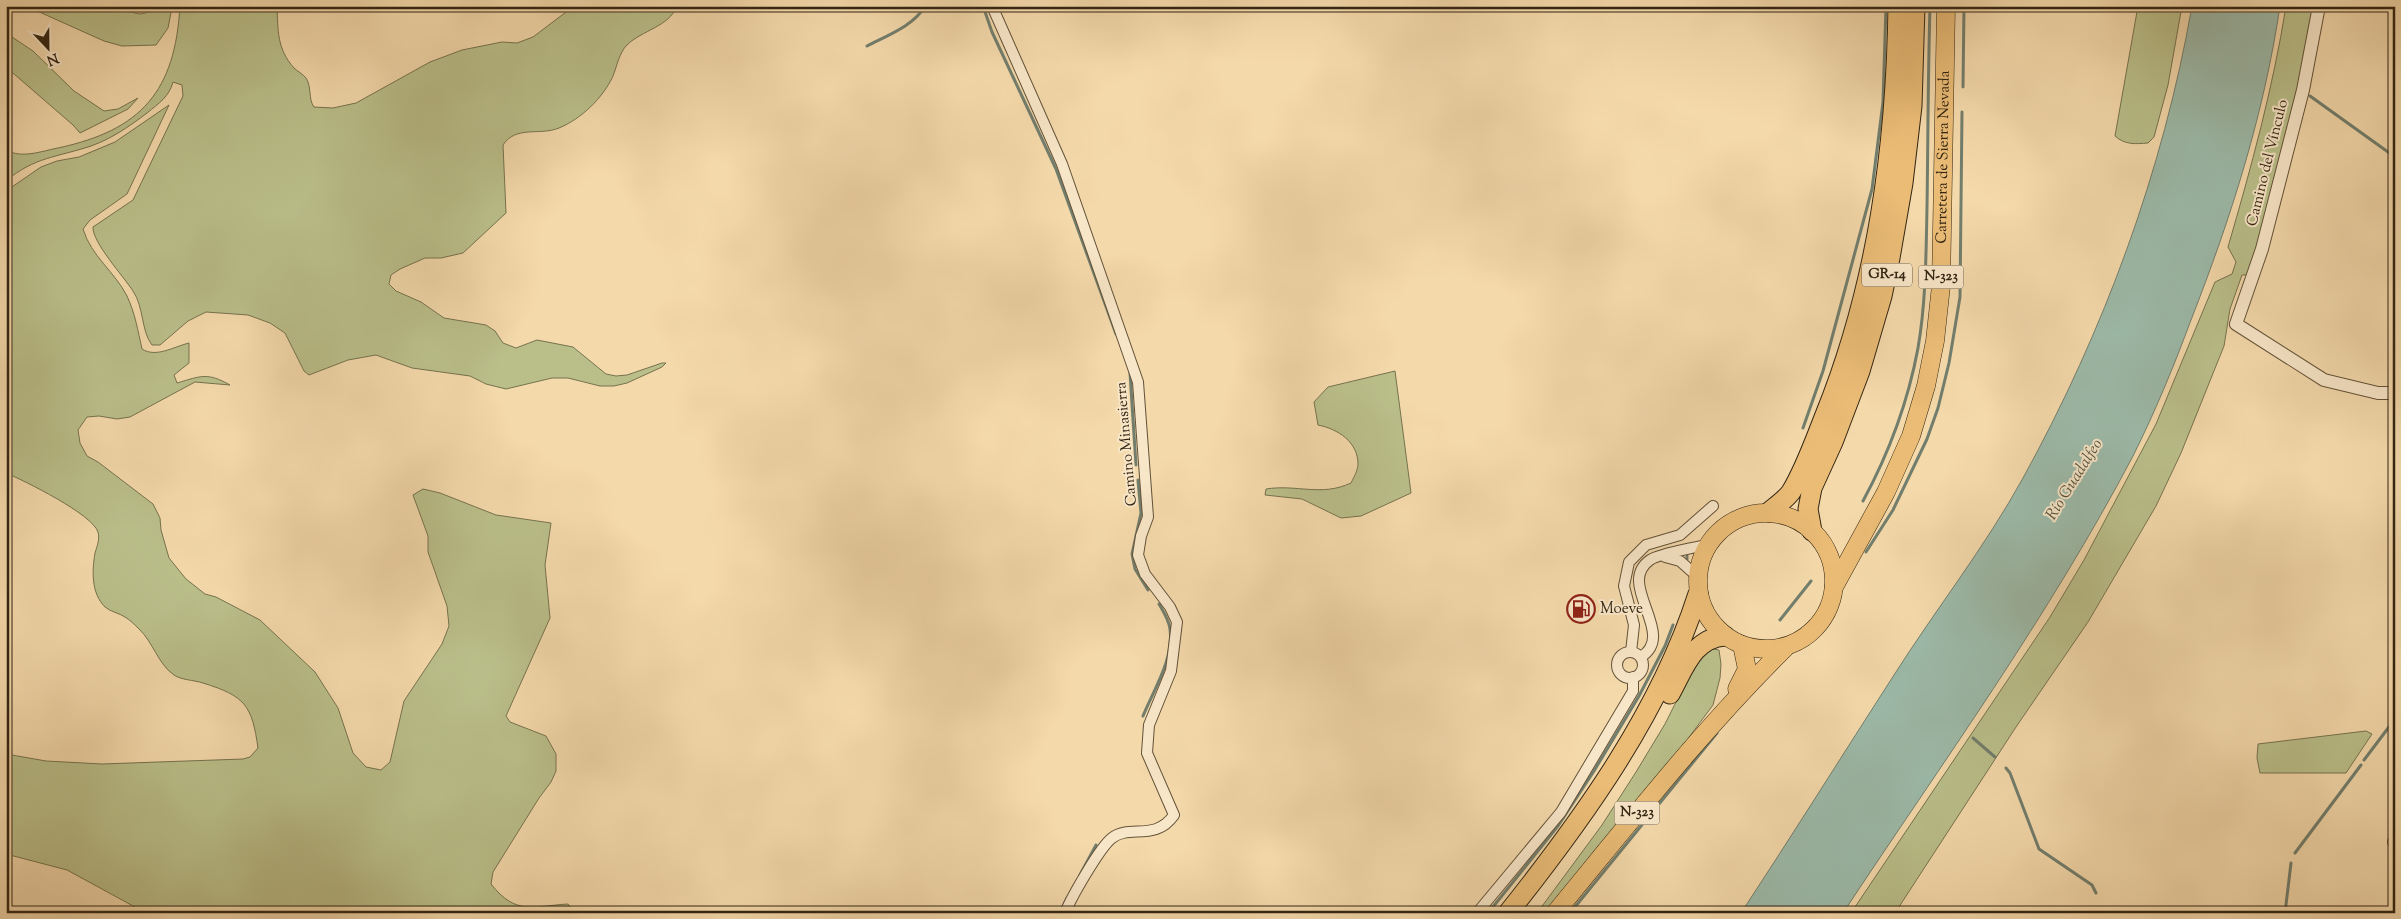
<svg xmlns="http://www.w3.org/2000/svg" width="2401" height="919" viewBox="0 0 2401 919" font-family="'Sorts Mill Goudy',serif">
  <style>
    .green { fill: #babf8a; stroke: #76724e }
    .water { fill: #9cbaa9; stroke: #727e6d }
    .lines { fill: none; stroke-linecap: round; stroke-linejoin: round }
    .stream { stroke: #727e6d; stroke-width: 3 }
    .minor-casing { stroke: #635238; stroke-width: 12 }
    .tertiary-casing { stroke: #635238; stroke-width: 14 }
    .trunk-casing { stroke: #332512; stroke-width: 19 }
    .motorway-casing { stroke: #332512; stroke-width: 21 }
    .minor { stroke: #f8e6c8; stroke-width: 10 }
    .tertiary { stroke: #f8e6c8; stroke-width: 12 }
    .trunk { stroke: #eabc76; stroke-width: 18 }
    .motorway { stroke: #eabc76; stroke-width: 19 }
    .labels { text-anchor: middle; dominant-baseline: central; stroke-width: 4; stroke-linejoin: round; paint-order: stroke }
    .shield { fill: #f8e6c8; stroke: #6e5f49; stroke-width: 1 }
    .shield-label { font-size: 14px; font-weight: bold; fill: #332512 }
    .street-label { font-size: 15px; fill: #332512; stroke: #f8e6c8 }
    .poi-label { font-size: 15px; fill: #332512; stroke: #f8e6c8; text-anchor: start }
    .water-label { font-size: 16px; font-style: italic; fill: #52523f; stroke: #f8e6c8 }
  </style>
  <rect width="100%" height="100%" fill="#f4d9ab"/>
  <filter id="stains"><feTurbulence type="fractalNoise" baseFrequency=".004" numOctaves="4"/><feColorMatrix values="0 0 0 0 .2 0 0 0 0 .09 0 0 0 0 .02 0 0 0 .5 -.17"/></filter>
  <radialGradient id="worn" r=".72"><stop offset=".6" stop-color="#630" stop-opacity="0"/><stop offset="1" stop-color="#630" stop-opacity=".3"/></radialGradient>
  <path class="green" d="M26 6H102L140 14 172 7 168 28 156 45 122 46 104 41Z
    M180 6H277C278 31 277 49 294 68 297 71 303 74 306 78 312 87 308 99 314 107L333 108 356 103 430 62 462 50 502 42 517 43 533 37 574 6H677C669 27 642 30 627 45 619 53 617 66 613 76 603 98 581 119 559 128 540 136 516 125 503 145L506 213 463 253 441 258H425L400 269 391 275 389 284 396 291 421 302 444 318 486 325 495 331 503 343 516 348 537 340 573 347 606 374 616 376 627 375 662 363H666L662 367 627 383 614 386H600L568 378H552L506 389 486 384 470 376 412 368 376 355 348 360 309 375 304 371 285 333 270 323 248 315 206 312 188 321 160 345H152C141 331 144 307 133 291 124 277 92 242 93 227L133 200 183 96 182 85 173 82C169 97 159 103 147 113 130 126 111 139 91 146 58 157 34 157 6 181V150C22 159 42 151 58 148 142 130 175 91 180 6Z
    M2138 6H2182L2168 85 2154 137 2148 143C2135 144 2125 145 2115 136Z
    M2286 6H2314L2300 86 2249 275H2242L2230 309 2224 346 2181 453 2156 506 2088 622 2016 727 1895 913H1851L2050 617 2084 560 2156 424 2215 282 2232 274 2236 262 2228 247C2251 168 2273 88 2286 6Z
    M6 33 33 51 74 91 104 111 118 109 138 98 128 109 80 133 73 125 6 67Z
    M169 105 127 194 90 220 83 229C91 256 115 272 127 296 135 313 138 331 142 349 156 358 173 347 189 343V363L174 375 177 383C201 376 207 372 230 385L195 382 130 417 117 419 99 416 87 417 78 430 80 443 87 456 98 462 153 504 160 518 161 530 169 558 186 579 205 594 216 597 260 620 315 672 338 708 353 753 366 767 381 770 390 762 404 701 442 644 449 626 447 606 428 552V536L413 495 423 489 440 493 496 515 551 523 545 565 550 618 506 716 510 722 546 736 556 754V771L551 782 539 798 493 872 491 884C516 916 533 906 568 904L575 913H146L67 870 6 854V754L46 761 102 764 243 759 250 757 258 748C252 705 245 696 203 683 194 680 181 680 174 675 158 664 153 642 139 629 135 625 130 620 125 617 119 613 111 612 105 607 91 593 92 571 95 553 97 546 100 540 98 532 92 514 25 481 6 473V191L41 167 57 161 79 157 115 142Z
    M1395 371 1411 493 1361 516 1341 518 1302 499 1265 495 1266 489C1297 484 1321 497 1351 483 1354 477 1358 470 1358 464 1358 442 1338 429 1318 425L1314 402 1328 387Z
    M1708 648 1719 650 1721 664 1720 678 1713 705 1687 740 1545 913H1537L1602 825 1636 772 1665 724 1699 656Z
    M2366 731 2372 734 2346 773H2260L2257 758 2258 744Z"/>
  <path class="water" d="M2192 6H2280C2264 114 2231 218 2191 320 2174 366 2155 412 2133 456 2049 616 1942 763 1843 913H1741C1793 834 1843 754 1894 675 1936 609 1985 547 2023 478 2104 331 2163 171 2192 6Z"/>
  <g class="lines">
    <path class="stream" d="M983 6 992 32 1056 169 1116 334
      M867 46C886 36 914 26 925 6
      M1963 87 1964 6
      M2310 96 2395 157
      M1130 373 1136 465
      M1803 428 1823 371 1872 189 1883 102 1886 6
      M1138 480 1141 513 1132 554 1135 569 1148 590
      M1863 501C1889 453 1908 402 1918 348 1926 302 1926 254 1927 208 1928 141 1928 73 1930 6
      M1866 552 1893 510 1927 439 1938 408 1949 363 1960 297 1962 112
      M1687 559V556
      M1780 620 1811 581
      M1143 716C1154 689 1174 659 1170 629 1169 620 1163 611 1159 604
      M1973 738 1995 757
      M2364 760 2395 719
      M2006 768 2010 773 2039 849 2092 885 2096 893
      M2295 853 2361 765
      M1080 875 1096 845
      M2102 908 2104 913
      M1060 913 1067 898
      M1488 913 1558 826 1594 771 1639 696 1665 646 1673 625
      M1570 913 1717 733
      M2285 913 2291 863"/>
    <defs>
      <path id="minor" d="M992 6 1062 164 1138 382 1148 517 1141 536 1138 555 1145 574 1170 607 1177 622 1171 671 1149 725 1147 753 1174 815C1155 842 1130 824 1112 838 1100 847 1071 898 1065 913
        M1665 557 1680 561 1698 577
        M1631 652 1634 625 1624 586 1629 562 1646 545 1680 535 1713 506
        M1617 665a13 13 0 1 1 26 0a13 13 0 1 1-26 0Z
        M1641 657C1678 634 1615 584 1650 560 1660 553 1696 548 1709 544
        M2393 842H2395
        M1477 913 1561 812 1633 691V677"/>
      <path id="tertiary" d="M2319 6 2303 90 2262 249 2236 324 2324 380 2378 393H2395"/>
      <g id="trunk">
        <circle cx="1766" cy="581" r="68"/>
        <path id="s1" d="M1834 587 1886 492 1911 436 1926 386 1935 341 1941 286 1946 6"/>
        <path d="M1737 689 1747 669 1742 645"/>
        <path d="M1555 913C1630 822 1702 730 1785 648"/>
      </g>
      <path id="motorway" d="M1769 512C1776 506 1786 499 1791 492 1805 469 1815 440 1825 415 1878 284 1896 146 1898 6
        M1812 531 1808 509 1812 488 1833 442 1860 371 1882 296 1890 258 1903 183 1912 106 1915 6
        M1670 694C1684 669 1693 638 1725 636
        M1508 913C1585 816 1660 712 1698 594"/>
    </defs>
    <use href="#minor" class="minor-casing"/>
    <use href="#tertiary" class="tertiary-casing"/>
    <use href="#trunk" class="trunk-casing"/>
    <use href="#motorway" class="motorway-casing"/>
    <use href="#minor" class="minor"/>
    <use href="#tertiary" class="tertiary"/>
    <use href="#trunk" class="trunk"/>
    <use href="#motorway" class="motorway"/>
  </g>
  <defs>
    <symbol id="fuel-ring" viewBox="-11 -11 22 22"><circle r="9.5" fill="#f8e6c8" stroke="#8f2418" stroke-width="1.5"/><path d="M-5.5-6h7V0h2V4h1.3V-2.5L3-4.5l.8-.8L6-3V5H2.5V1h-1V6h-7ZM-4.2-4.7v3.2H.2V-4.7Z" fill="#8f2418"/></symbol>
  </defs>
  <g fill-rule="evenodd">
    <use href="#fuel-ring" x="1565" y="593" width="32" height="32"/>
  </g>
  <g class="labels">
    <g class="shield">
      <rect x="1862" y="263.5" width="50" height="23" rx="4"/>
      <rect x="1918.5" y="265.5" width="45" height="23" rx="4"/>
      <rect x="1614.5" y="801.5" width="45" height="23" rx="4"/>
    </g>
    <g class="shield-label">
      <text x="1887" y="275">GR-14</text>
      <text x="1941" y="277">N-323</text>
      <text x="1637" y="813">N-323</text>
    </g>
    <g class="street-label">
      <text stroke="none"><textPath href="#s1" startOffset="452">Carretera de Sierra Nevada</textPath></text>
      <text transform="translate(2268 163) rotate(-76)">Camino del Vínculo</text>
      <text transform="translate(1127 444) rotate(-95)">Camino Minasierra</text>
    </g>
    <g class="poi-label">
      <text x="1600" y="609">Moeve</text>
    </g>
    <g class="water-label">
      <text transform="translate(2075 480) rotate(-58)">Río Guadalfeo</text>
    </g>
  </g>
  <rect width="2401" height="919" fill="none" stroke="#f4d9ab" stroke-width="25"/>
  <rect x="8" y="8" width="2386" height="904" fill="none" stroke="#332512" stroke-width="2.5"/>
  <rect x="12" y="12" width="2376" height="894" fill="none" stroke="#332512"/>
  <g transform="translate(48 48) rotate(158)" stroke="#f8e6c8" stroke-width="4" paint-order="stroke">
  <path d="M0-4L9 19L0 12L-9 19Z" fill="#332512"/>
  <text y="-8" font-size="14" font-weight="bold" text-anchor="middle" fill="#332512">N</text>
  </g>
  <rect width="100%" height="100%" filter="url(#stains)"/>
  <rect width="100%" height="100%" fill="url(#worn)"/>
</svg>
